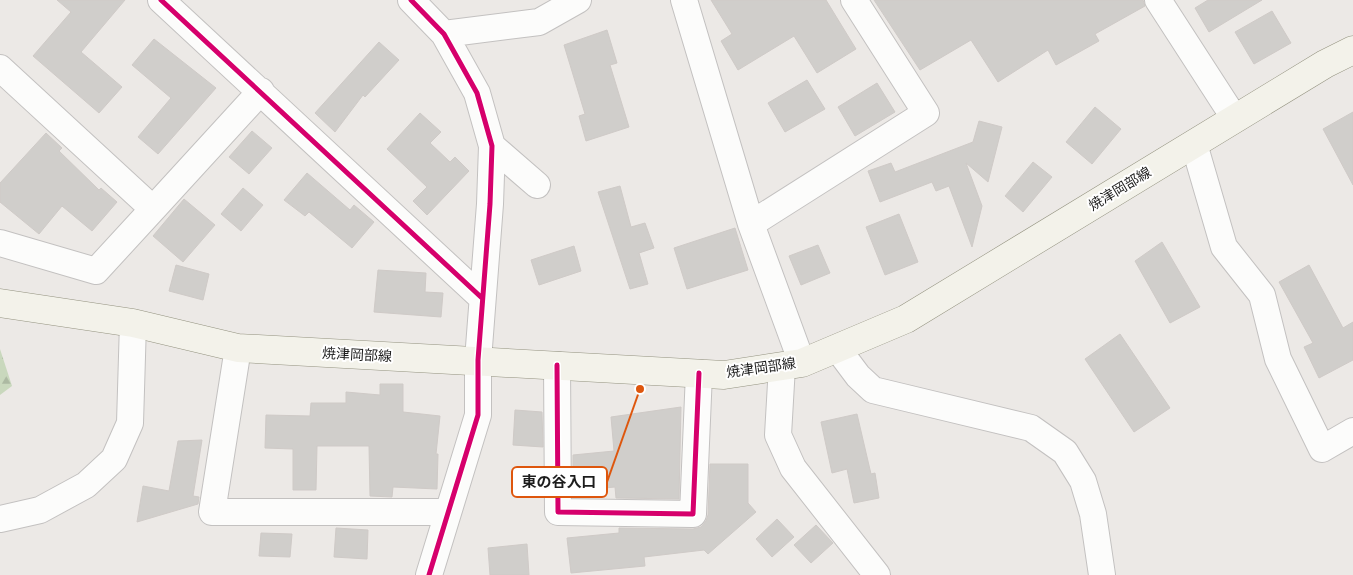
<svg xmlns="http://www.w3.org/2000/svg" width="1353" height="575" viewBox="0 0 1353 575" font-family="Rubik,'Noto Sans JP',sans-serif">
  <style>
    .forest { fill: url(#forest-firs) }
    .building { fill: #d0cecb; stroke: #cfcac7 }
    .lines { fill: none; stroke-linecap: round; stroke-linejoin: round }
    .street-casing { stroke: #c3c1c0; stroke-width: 28 }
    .secondary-casing { stroke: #949380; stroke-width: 29 }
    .street { stroke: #fcfcfb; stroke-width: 26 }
    .secondary { stroke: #f3f2ea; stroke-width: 28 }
    .cycleway-casing { stroke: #fff; stroke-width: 8 }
    .cycleway { stroke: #d6006c; stroke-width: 5 }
    .labels { text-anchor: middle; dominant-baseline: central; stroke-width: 4; stroke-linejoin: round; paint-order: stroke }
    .street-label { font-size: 14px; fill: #1d1d1d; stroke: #fff }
    .leader { fill: none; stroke: #de560d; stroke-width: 2 }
    .callout-dot { fill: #de560d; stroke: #fff; stroke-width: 2 }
    .callout { fill: #fff; stroke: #de560d; stroke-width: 2 }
    .callout-label { font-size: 15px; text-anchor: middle; font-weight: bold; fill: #1d1d1d }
  </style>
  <defs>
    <pattern id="forest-firs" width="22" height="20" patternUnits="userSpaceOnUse" patternTransform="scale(1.25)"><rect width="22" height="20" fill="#c9d8bd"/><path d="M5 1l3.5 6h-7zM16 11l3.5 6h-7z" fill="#acb9a2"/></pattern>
  </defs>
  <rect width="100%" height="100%" fill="#ece9e6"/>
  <path class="forest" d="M0 349 12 386 0 395Z"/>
  <path class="building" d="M57 0H125L81 52 122 87 99 113 33 56 71 12Z
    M711 0H826L856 49 817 73 794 36 738 70 721 41 732 34Z
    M874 0H1143L1145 6 1095 34 1099 41 1056 65 1048 50 998 82 971 40 920 70Z
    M1208 0H1262L1209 32 1195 8Z
    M1272 11 1291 43 1254 64 1235 32Z
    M607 30 617 63 610 65 629 127 586 141 579 116 585 114 564 45Z
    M154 39 216 88 158 154 138 137 171 98 132 65Z
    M379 42 399 60 365 97 363 95 335 132 315 113Z
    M807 80 825 109 785 132 768 103Z
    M877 83 895 112 855 136 838 107Z
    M1095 107 1121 129 1092 164 1066 142Z
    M1353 112V185L1323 129Z
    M420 113 441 132 430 143 450 162 455 157 469 171 427 215 413 201 427 187 387 149Z
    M979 121 1002 127 988 182 966 163 982 206 972 247 949 186 936 191 932 182 880 202 868 171 891 163 895 172 973 142Z
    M252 131 272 148 249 174 229 157Z
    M46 133 62 148 59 151 99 190 101 188 117 202 92 231 62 206 39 234 0 202V183Z
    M1033 162 1052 177 1023 212 1005 196Z
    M307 173 350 210 354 205 374 222 352 248 309 212 305 216 284 200Z
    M620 186 631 227 645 223 654 248 639 253 648 284 630 289 598 192Z
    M243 188 263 205 241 231 221 214Z
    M184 199 215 225 183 262 153 236Z
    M899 214 918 262 885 275 866 227Z
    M735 228 748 270 687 289 674 248Z
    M1162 242 1200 307 1170 323 1135 261Z
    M818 245 830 273 801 285 789 256Z
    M574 246 581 271 539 285 531 260Z
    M176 265 209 274 203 300 169 291Z
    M1309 265 1343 328 1353 322V360L1319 378 1304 347 1313 343 1279 282Z
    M378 270 426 273 425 292 443 293 441 317 374 312Z
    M1120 334 1170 408 1134 432 1085 359Z
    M380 384H403V412L440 416 436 454H438L437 489 393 487 392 497 370 496 369 446H317L316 490H293V449L265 448 266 415 310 416 311 403H346V392L380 395Z
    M681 407 679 499 616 498 615 487 573 491V455L614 451 611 417Z
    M515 410 542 412 543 447 513 445Z
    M857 414 871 474 875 473 879 498 854 503 847 469 832 473 821 422Z
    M202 440 193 496 199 497 198 504 137 522 143 486 169 491 178 441Z
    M710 464H748V503L756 512 708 554 704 550 644 557 645 566 571 573 567 538 619 533V528L693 529 701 527 706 521 708 515Z
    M777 519 794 537 772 557 756 539Z
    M816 525 833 543 811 563 794 545Z
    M336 528 368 530 367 559 334 557Z
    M261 533 292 534 290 557 259 556Z
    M527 544 529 575H490L488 548Z"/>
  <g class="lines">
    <defs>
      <path id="street" d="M161 0 482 298
        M411 0 444 34 477 93 492 146 490 204 478 360V415L429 575
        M684 0 751 224 802 363
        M1158 0 1235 119
        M444 34 539 22 578 0
        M0 68 153 209 261 91
        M1194 144 1224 247 1262 295 1278 359 1322 449 1353 431
        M492 146 537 185
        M751 224 926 113 854 0
        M0 243 96 271 153 209
        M238 348 212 512H447
        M837 348 858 376 873 390 1031 428 1065 452 1083 481 1093 514 1102 575
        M557 365 558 512 693 514 699 373
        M782 366 778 435 793 468 877 575
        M0 519 40 510 86 485 114 459 130 423 133 323"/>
      <path id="secondary" d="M0 303 133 323 238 348 724 375 802 363 906 319 1325 64 1353 50"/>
    </defs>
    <use href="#street" class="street-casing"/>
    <use href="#secondary" class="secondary-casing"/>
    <use href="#street" class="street"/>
    <use href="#secondary" class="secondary"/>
    <defs>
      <path id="cycleway" d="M161 0 482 298
        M411 0 444 34 477 93 492 146 490 204 478 360V415L429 575
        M557 365 558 512 693 514 699 373"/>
    </defs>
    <use href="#cycleway" class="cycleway-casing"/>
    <use href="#cycleway" class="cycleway"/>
  </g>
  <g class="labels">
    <g class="street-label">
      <text transform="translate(1120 189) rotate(-31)">焼津岡部線</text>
      <text transform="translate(357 355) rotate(3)">焼津岡部線</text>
      <text transform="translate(761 368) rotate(-8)">焼津岡部線</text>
    </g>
  </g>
  <path class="leader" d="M640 389L607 482"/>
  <circle class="callout-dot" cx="640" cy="389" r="5"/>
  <rect class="callout" x="512" y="467" width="95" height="30" rx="5"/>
  <g class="callout-label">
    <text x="559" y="487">東の谷入口</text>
  </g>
</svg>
